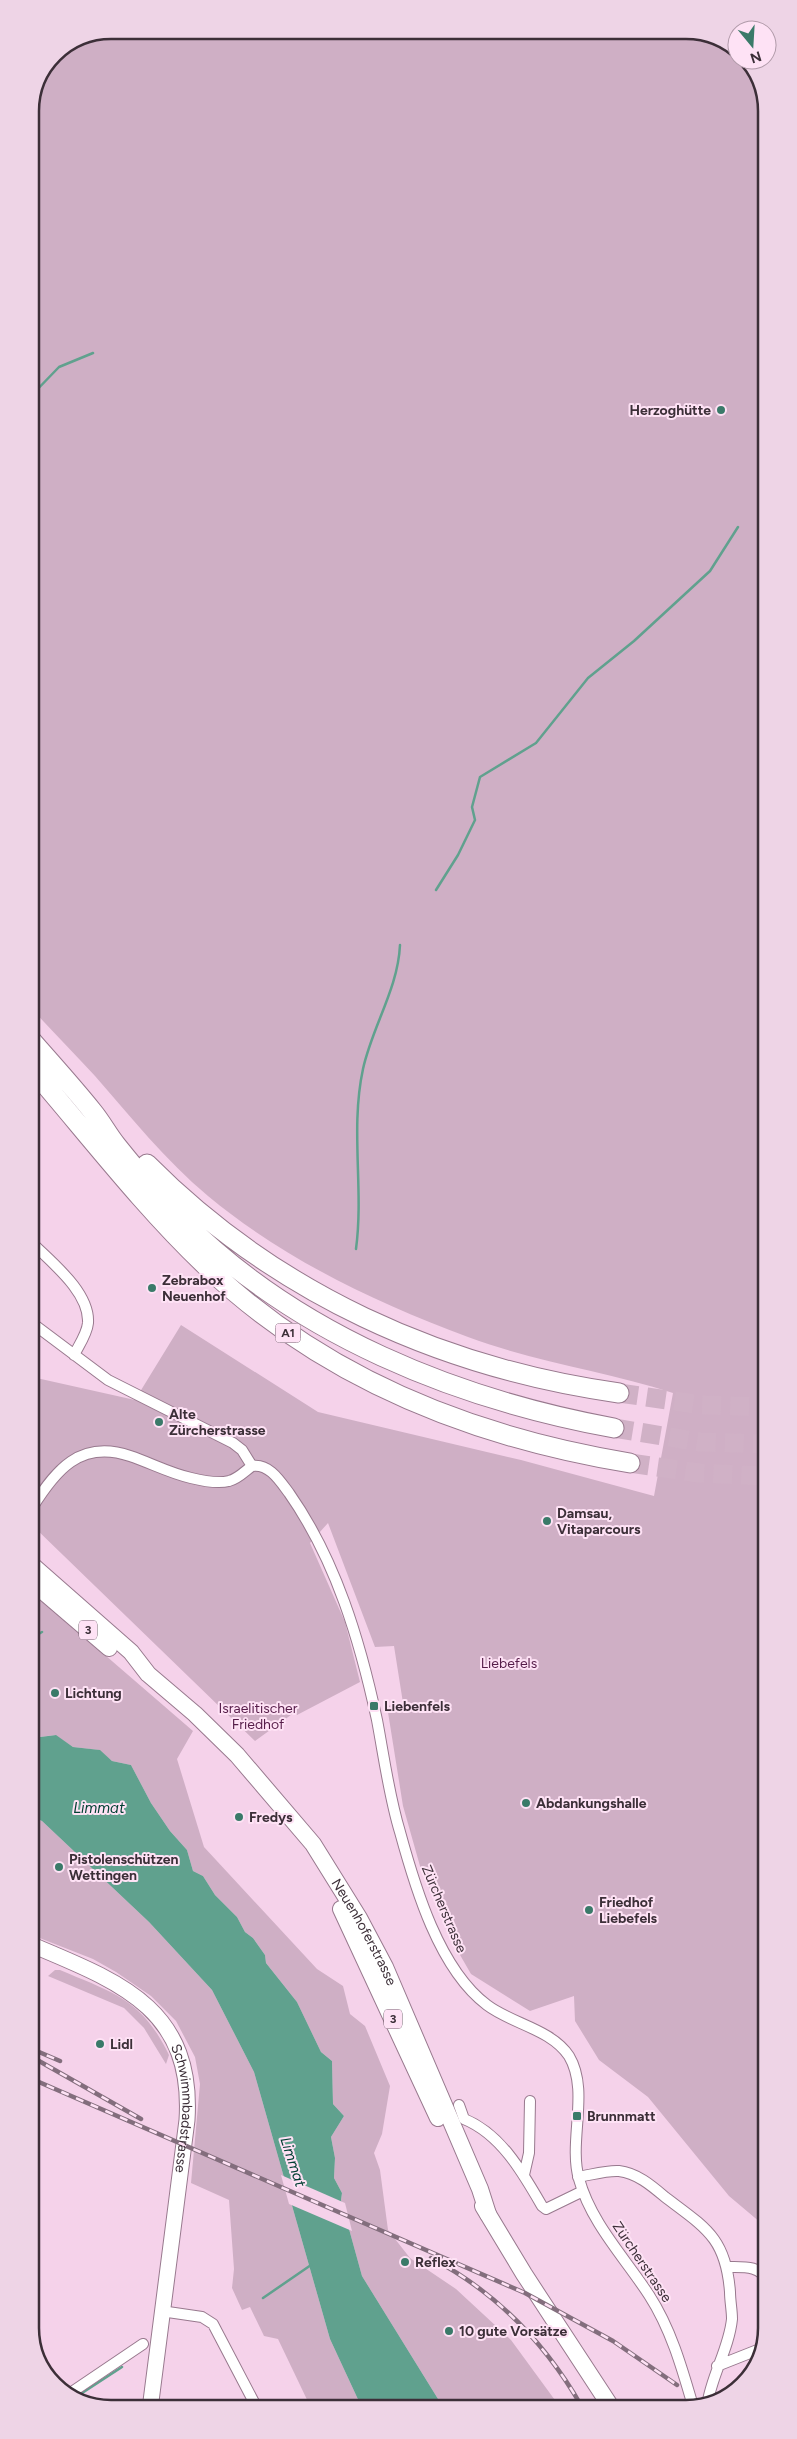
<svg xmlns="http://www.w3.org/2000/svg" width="797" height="2439" viewBox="0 0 797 2439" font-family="Figtree,sans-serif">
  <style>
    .green { fill: #cfafc5 }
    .water { fill: #60a18e }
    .pier { fill: #f5d2ea }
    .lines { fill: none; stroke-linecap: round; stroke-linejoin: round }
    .stream { stroke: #60a18e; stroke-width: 2.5 }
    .motorway-tunnel { stroke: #d0b1c6; stroke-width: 19; stroke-dasharray: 19 9; stroke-linecap: butt }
    .minor-casing { stroke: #98798e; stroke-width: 12 }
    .secondary-casing { stroke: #98798e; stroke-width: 17 }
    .primary-casing { stroke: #98798e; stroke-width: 18 }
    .motorway-casing { stroke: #98798e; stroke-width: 21 }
    .minor { stroke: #fff; stroke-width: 10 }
    .secondary { stroke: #fff; stroke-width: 15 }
    .primary { stroke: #fff; stroke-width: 16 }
    .motorway { stroke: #fff; stroke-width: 19 }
    .rail-casing { stroke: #836e7d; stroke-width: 4.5 }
    .rail { stroke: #fee2f5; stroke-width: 2.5; stroke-dasharray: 8; stroke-linecap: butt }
    .poi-dot { fill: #3a7a69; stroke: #fee2f5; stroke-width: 2 }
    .labels { text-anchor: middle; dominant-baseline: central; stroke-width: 4; stroke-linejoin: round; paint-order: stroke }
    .shield { fill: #fee2f5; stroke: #766571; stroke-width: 1 }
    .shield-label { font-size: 12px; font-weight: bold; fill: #3c2f38 }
    .poi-label { font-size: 14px; font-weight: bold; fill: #3c2f38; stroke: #fee2f5; text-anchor: start }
    .park-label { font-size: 14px; fill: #561c49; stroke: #fee2f5 }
    .street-label { font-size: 14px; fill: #3c2f38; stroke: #fee2f5 }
    .water-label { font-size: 15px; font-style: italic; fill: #024033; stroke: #fee2f5 }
    .rim { fill: none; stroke: #3c2f38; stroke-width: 2.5 }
  </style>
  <rect width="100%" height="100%" fill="#f5d2ea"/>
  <path class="green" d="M111 30H692L737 49V60H746L764 90 767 2228 729 2196 648 2097 599 2060 575 2021 574 1996 530 2011 471 1974 452 1941 420 1866 403 1806 387 1706 403 1703 394 1646 375 1647 328 1523 310 1543 345 1622 360 1682 297 1715 295 1712 255 1741 32 1525V1377L135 1400 181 1325 318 1412 521 1460 654 1496 673 1393C606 1371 535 1362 468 1337 376 1303 284 1259 208 1196 165 1160 131 1117 95 1076 74 1053 52 1031 31 1008L30 106 54 53Z
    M32 1592 193 1731 177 1759 204 1847 317 1969 343 1986 350 2014 365 2026 390 2086 382 2134 374 2153 380 2170 388 2230 410 2258 456 2289 511 2340 560 2407H443L362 2276 341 2200 342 2193 334 2178 335 2158 331 2137 344 2116 333 2104 332 2061 321 2052 297 2002 266 1963 265 1955 253 1938 245 1932 237 1917 215 1895 203 1876 193 1871 187 1850 170 1831 151 1803 131 1765 112 1761 99 1750 73 1747 55 1735 32 1738Z
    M32 1817 42 1821 149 1922 212 1990 254 2072 330 2339 362 2408H311L278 2339 264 2336 250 2307 242 2310 232 2288 234 2269 229 2200 191 2183 200 2084 195 2057 176 2021 151 1996 116 1972 93 1959 32 1935Z
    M55 1970H60C114 1993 142 1999 169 2055L166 2064 144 2028 124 2008 48 1976Z"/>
  <path class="water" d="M56 1735 73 1747 100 1750 112 1761 131 1765 151 1803 170 1831 187 1850 193 1871 203 1876 215 1895 237 1917 245 1932 253 1938 265 1955 266 1963 297 2002 321 2052 332 2061 333 2104 344 2116 331 2137 335 2158 334 2178 342 2193 341 2200 362 2276 443 2407 362 2408 330 2339 254 2072 212 1990 149 1922 42 1821 32 1817V1738Z"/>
  <path class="pier" d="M281 2175 345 2203 352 2231 289 2204Z"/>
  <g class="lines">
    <path class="stream" d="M30 397 59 367 93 353
      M436 890 458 855 475 820 472 807 480 777 536 743 588 678 634 641 710 571 738 527
      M356 1249C364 1189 350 1129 363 1069 372 1027 398 989 400 945
      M32 1638 42 1632
      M263 2298 311 2265
      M76 2397 122 2367"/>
    <path class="motorway-tunnel" d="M619 1393 702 1405 766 1407
      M614 1428 700 1442 766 1444
      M630 1463 699 1473 766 1476"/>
    <defs>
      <path id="minor" d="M31 1242C51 1262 90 1292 88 1323 87 1334 79 1345 74 1355
        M32 1323 108 1380 233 1443 242 1450 252 1466
        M252 1466C269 1463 280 1481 289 1493 336 1560 360 1641 377 1720 384 1757 389 1796 400 1832 415 1887 439 1969 487 2005 512 2024 551 2029 569 2056 590 2091 568 2141 579 2179 591 2223 625 2258 649 2295 671 2329 682 2368 693 2406
        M32 1508C55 1471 80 1439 130 1456 151 1463 169 1473 191 1478 203 1481 217 1484 229 1481 238 1479 245 1471 252 1466
        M459 2105 464 2119C501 2134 523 2173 542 2206L546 2209 583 2191
        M524 2175 529 2153 530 2101
        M578 2177C591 2175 607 2170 619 2171 637 2173 652 2186 665 2197 706 2228 726 2238 730 2292 730 2301 732 2310 732 2319 729 2349 711 2376 707 2406
        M728 2267C742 2267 762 2265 767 2282
        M161 2311 202 2317 213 2324 257 2408
        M717 2366 760 2349
        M69 2394 143 2344"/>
      <g id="secondary">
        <path id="s1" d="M32 1945C120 1982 194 2009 187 2120L150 2409"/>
      </g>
      <g id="primary">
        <path id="s2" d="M32 1565 131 1652 148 1674 195 1714 237 1755 313 1844 359 1918 385 1967 480 2189 488 2214"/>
        <path d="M32 1582 109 1648"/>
        <path d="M341 1909 438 2118"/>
        <path d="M483 2206 524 2274 611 2407"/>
      </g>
      <path id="motorway" d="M31 1040C52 1064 73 1087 93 1112 102 1123 108 1135 117 1146 137 1171 159 1197 182 1220 297 1335 456 1399 614 1428
        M31 1068C88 1134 143 1206 206 1266 323 1378 472 1437 630 1463
        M147 1164C275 1293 441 1368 619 1393"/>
    </defs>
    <use href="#minor" class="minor-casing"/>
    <use href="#secondary" class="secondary-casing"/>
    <use href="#primary" class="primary-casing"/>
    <use href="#motorway" class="motorway-casing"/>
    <use href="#minor" class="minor"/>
    <use href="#secondary" class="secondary"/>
    <use href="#primary" class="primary"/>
    <use href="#motorway" class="motorway"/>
    <defs>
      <path id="rail" d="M32 2049 60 2061
        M32 2057 141 2119
        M32 2079 525 2293 613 2341 677 2385
        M431 2258C496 2292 546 2344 582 2407"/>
    </defs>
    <use href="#rail" class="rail-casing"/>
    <use href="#rail" class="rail"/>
  </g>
  <g class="poi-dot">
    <circle cx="721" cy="410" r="5"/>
    <circle cx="152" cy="1288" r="5"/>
    <circle cx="159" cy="1422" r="5"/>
    <circle cx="547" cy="1521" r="5"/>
    <circle cx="55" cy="1693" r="5"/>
    <rect x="369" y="1701" width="10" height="10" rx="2.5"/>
    <circle cx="526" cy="1803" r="5"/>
    <circle cx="239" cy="1817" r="5"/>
    <circle cx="59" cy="1867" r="5"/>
    <circle cx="589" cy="1910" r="5"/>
    <circle cx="100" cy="2044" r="5"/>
    <rect x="572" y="2111" width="10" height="10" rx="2.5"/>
    <circle cx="405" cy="2262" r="5"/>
    <circle cx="449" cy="2331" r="5"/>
  </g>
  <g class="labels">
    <g class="shield">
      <rect x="275.5" y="1323.5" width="25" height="19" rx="4"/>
      <rect x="79" y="1620.5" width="18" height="19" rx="4"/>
      <rect x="384" y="2009.5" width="18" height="19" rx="4"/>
    </g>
    <g class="shield-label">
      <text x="288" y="1333">A1</text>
      <text x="88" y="1630">3</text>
      <text x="393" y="2019">3</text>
    </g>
    <g class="poi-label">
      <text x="711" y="410" text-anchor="end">Herzoghütte</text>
      <text x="162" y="1280">Zebrabox<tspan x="162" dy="16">Neuenhof</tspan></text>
      <text x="169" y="1414">Alte<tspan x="169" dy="16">Zürcherstrasse</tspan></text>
      <text x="557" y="1513">Damsau,<tspan x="557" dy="16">Vitaparcours</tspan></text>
      <text x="65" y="1693">Lichtung</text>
      <text x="384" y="1706">Liebenfels</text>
      <text x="536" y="1803">Abdankungshalle</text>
      <text x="249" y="1817">Fredys</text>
      <text x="69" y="1859">Pistolenschützen<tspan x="69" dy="16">Wettingen</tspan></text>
      <text x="599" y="1902">Friedhof<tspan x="599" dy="16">Liebefels</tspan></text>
      <text x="110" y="2044">Lidl</text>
      <text x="587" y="2116">Brunnmatt</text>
      <text x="415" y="2262">Reflex</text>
      <text x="459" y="2331">10 gute Vorsätze</text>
    </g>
    <g class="park-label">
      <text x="509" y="1663">Liebefels</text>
      <text x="258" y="1708">Israelitischer<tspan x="258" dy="16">Friedhof</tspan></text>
    </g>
    <g class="street-label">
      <text transform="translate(444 1909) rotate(67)">Zürcherstrasse</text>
      <text stroke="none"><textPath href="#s2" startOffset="499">Neuenhoferstrasse</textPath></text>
      <text stroke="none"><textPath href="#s1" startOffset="244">Schwimmbadstrasse</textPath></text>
      <text transform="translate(642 2262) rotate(56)">Zürcherstrasse</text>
    </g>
    <g class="water-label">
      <text x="99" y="1808">Limmat</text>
      <text transform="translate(293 2162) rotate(72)">Limmat</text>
    </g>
  </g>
  <path d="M0 0H797V2439H0ZM111 39H686A72 72 0 0 1 758 111V2328A72 72 0 0 1 686 2400H111A72 72 0 0 1 39 2328V111A72 72 0 0 1 111 39Z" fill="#eed4e6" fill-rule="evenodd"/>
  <path class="rim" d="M111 39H686A72 72 0 0 1 758 111V2328A72 72 0 0 1 686 2400H111A72 72 0 0 1 39 2328V111A72 72 0 0 1 111 39Z"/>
  <g transform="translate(752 45) rotate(162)"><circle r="24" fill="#fee2f5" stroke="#b09aa9"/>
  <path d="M0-4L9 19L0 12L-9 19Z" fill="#3a7a69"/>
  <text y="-8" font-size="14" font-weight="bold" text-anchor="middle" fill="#3c2f38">N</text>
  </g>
</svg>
